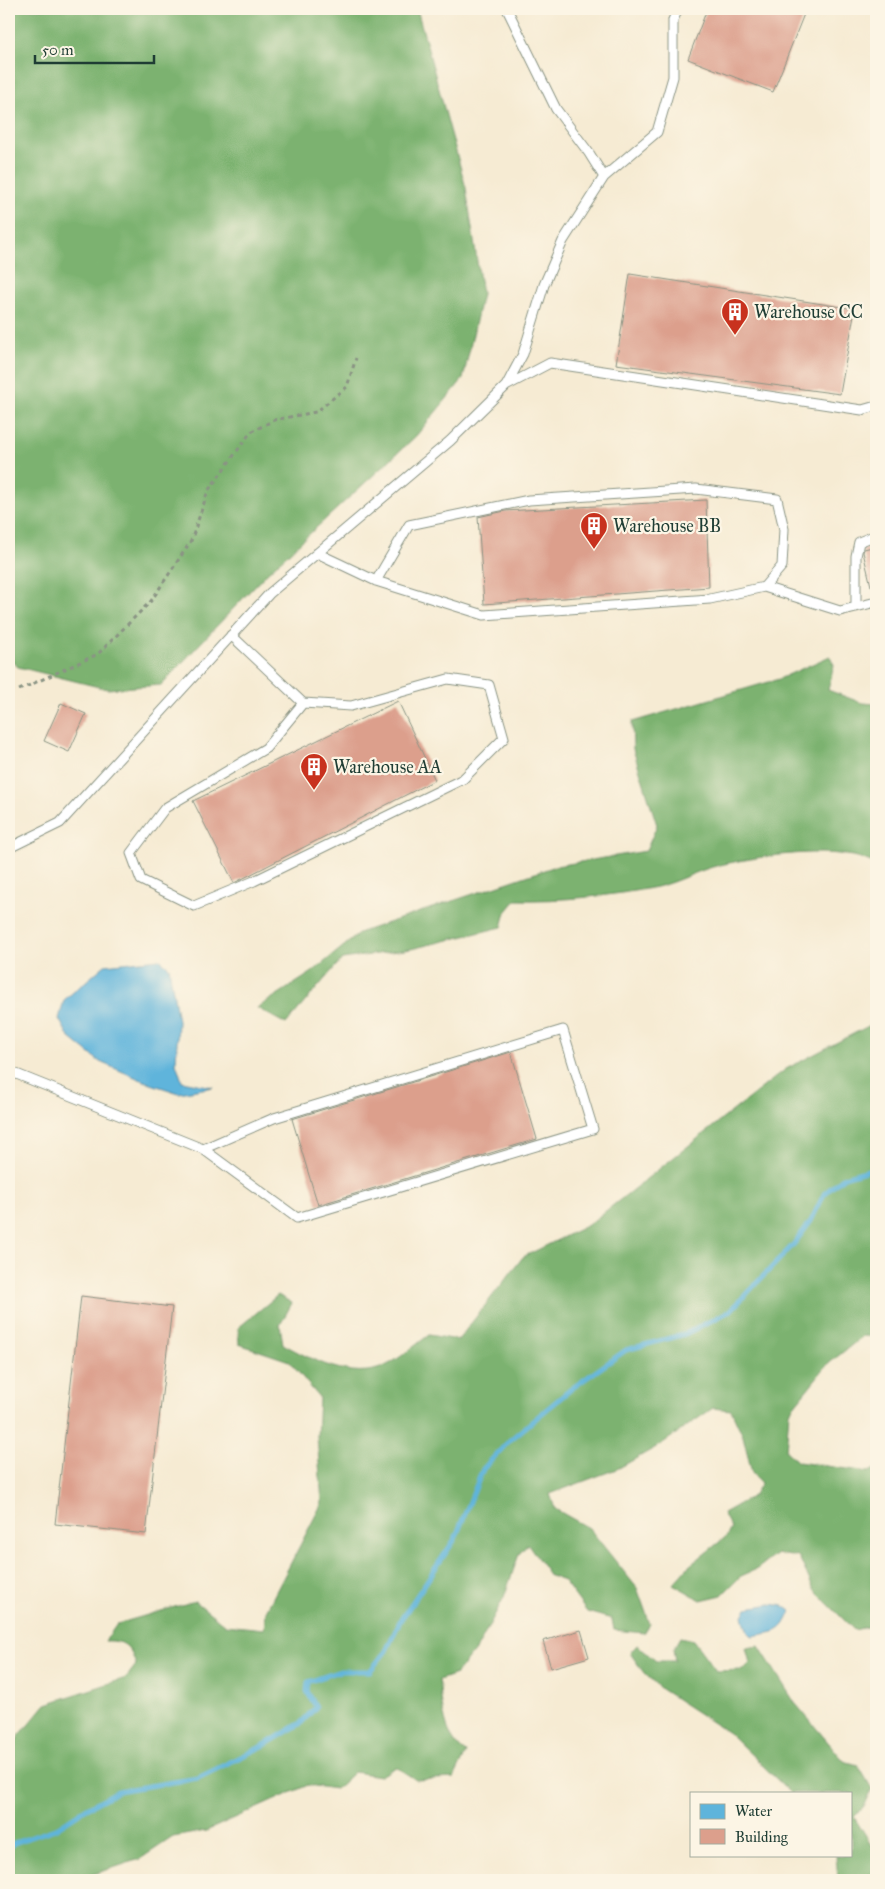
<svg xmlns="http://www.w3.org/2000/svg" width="885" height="1889" viewBox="0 0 885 1889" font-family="'IM FELL Great Primer',serif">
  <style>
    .forest { fill: #7cb26f; stroke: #4e7852 }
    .water { fill: #5eb4db; stroke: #3e7888 }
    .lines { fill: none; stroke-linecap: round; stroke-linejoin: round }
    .stream { stroke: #5eb4db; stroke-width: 5 }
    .building { fill: #dc9f8c }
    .service-casing { stroke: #8a9484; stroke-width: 11 }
    .path { stroke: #8a9484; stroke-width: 3; stroke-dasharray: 4 4; stroke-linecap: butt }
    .service { stroke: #fff; stroke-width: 9 }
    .labels { text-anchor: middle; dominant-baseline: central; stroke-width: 4.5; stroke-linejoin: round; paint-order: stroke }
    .poi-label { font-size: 18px; fill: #1f3d34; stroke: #fcf5e5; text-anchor: start }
  </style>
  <rect width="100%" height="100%" fill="#fcf5e5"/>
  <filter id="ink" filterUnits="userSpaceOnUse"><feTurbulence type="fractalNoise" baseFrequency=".02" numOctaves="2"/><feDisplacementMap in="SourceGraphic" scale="10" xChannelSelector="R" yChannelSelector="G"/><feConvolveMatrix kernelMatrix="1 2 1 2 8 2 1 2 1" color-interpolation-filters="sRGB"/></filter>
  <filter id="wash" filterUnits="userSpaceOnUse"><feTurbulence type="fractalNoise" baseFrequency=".0096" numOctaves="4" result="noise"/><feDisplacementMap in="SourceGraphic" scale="20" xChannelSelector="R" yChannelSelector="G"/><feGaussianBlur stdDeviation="1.12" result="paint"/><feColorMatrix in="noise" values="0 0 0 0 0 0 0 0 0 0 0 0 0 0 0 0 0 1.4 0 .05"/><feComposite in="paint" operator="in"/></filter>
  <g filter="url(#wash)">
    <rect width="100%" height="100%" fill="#f6ebd3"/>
    <path class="forest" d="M9 9H417L466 188 482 294 463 379 416 436 267 573 161 685 107 689 18 667 9 659Z
      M830 656 834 665 828 690 862 703 876 704V865C843 843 759 856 720 865 698 870 678 882 656 887 612 896 561 901 516 900L506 912 502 927 411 949 342 959 286 1024 257 1008 311 973 361 932 556 866 646 851 657 825 633 749 632 722 779 679Z
      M876 1022V1337L863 1336 827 1365 789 1412 786 1451 798 1462 869 1472 876 1468V1625L854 1630 814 1590 799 1557 777 1554 757 1569 741 1576 722 1595 701 1600 673 1584 689 1566 727 1536 731 1528 723 1513 753 1496 761 1483 752 1473 743 1436 731 1410 713 1408 660 1445 619 1468 550 1494 555 1509 589 1528 637 1588 650 1624 644 1633 614 1630 612 1619 587 1612 564 1581 550 1576 528 1544 519 1554 504 1597 479 1645 456 1674 439 1680C442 1705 444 1739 466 1753L454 1778 416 1780 396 1767 380 1776 354 1772 336 1789 308 1785 206 1831 173 1837 140 1859 76 1880H9V1764L18 1737 46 1704 126 1678 136 1665C130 1647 126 1640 105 1641L117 1624 195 1601 225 1625 264 1629 266 1611 322 1503 317 1437 319 1397 289 1361 239 1344 238 1328 278 1295 292 1303 280 1325 283 1344C310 1359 353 1382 385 1366 400 1359 415 1345 429 1335L458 1340 523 1257 588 1225 786 1069Z
      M680 1637 693 1640 716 1671 743 1670 750 1663 746 1648 759 1646 795 1703 844 1761 858 1765 872 1789 865 1805 854 1817 871 1845 876 1844V1880H838L836 1855H851V1793H791L729 1733 661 1689 644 1673 630 1653 637 1645 656 1661H675L673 1649Z"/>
    <path class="water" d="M159 959 169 967 178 1021 176 1063 182 1081 213 1087 179 1093 151 1084 100 1062 69 1037 59 1019 64 1000 105 965Z
      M771 1604 784 1606 791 1611C782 1634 777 1631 753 1636L748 1633 743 1616 747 1608Z"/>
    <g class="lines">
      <path class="stream" d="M9 1849 14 1843 55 1829 87 1808 118 1791 198 1778 263 1746 301 1723 316 1707 307 1691 308 1682 340 1671H370L386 1651 400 1621 455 1539 483 1469 510 1440 571 1389 626 1350 685 1334 730 1311 793 1245 811 1221 824 1194 844 1177 876 1168"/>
    </g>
    <g id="blocks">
      <path class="building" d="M707 9H806L773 92 688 59Z
        M630 274 855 309 840 394 616 364Z
        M706 500 709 587 484 604 478 517 505 511Z
        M876 546V586H871L863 552 864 549Z
        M398 701 435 780 234 883 193 801Z
        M61 703 86 714 69 752 44 741Z
        M511 1052 537 1139 318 1205 292 1119Z
        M81 1296 172 1307 146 1534 55 1524Z
        M581 1630 589 1657 551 1668 543 1641Z"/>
    </g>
  </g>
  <g filter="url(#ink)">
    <use href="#blocks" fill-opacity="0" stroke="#8a9484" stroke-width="1"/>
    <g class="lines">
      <defs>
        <path id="service" d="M604 177 657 132 673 77V20L678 9
          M506 386 550 363 862 410 876 406
          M317 553 376 581 484 615 710 599 764 587 782 566 784 529 777 499 696 489 529 500 409 525 376 581
          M764 587 840 611 876 602
          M856 607V556L859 542 876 535
          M231 635 303 703 351 706 448 679 489 685 504 738 463 779 254 881 194 906 141 880 131 853 165 808 266 748 303 703
          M9 848 60 823 270 593 450 441 506 386 523 354 544 285 563 241 604 177 589 153 556 109 507 9
          M9 1071 203 1149 297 1218 593 1129 563 1030 274 1118 203 1149"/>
      </defs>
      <use href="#service" class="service-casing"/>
      <path class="path" d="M19 690 98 654 151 601 191 541 208 491 251 432 274 420 316 412 347 387 356 358"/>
      <use href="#service" class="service"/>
    </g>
  </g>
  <defs>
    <symbol id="building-pin" viewBox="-11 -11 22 30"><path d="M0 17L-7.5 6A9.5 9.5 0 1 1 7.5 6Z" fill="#c8321e" stroke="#fcf5e5"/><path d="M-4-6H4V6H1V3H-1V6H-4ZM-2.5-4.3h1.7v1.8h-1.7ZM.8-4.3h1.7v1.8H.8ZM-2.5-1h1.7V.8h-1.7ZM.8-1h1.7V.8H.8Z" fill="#fff"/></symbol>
  </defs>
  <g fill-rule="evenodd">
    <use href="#building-pin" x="719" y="296" width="32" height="43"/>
    <use href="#building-pin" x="578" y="510" width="32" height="43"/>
    <use href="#building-pin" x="298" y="751" width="32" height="43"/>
  </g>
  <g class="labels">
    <g class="poi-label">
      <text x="754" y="312">Warehouse CC</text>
      <text x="613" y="526">Warehouse BB</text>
      <text x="333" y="767">Warehouse AA</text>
    </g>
  </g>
  <rect width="885" height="1889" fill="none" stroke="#fcf5e5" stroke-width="30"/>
  <rect x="690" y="1792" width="162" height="65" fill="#fcf5e5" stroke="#a4ab9e"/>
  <rect x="700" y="1804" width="25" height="15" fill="#5eb4db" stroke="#a4ab9e"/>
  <text x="735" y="1816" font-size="15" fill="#1f3d34">Water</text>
  <rect x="700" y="1829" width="25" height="15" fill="#dc9f8c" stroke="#a4ab9e"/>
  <text x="735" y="1842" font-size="15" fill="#1f3d34">Building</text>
  <path d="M35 55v8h119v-8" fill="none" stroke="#1f3d34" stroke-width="2.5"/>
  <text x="42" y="55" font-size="15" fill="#1f3d34" stroke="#fcf5e5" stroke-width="4" paint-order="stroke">50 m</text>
</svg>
